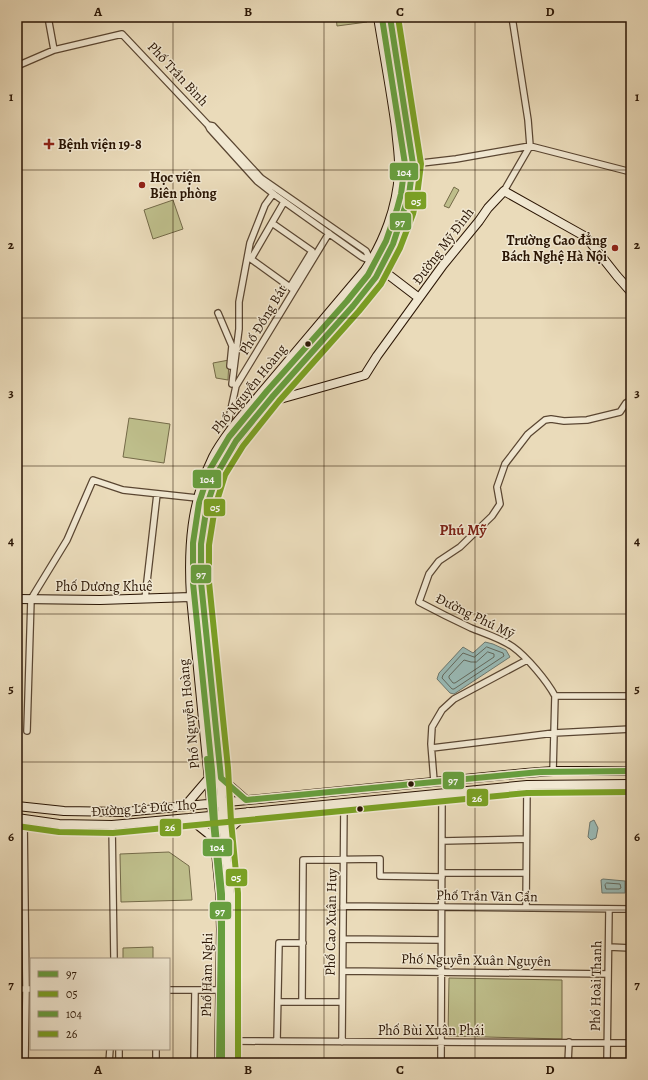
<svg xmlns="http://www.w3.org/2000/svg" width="648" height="1080" viewBox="0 0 648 1080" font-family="Alegreya,serif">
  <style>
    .green { fill: #bebe8b; stroke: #746a48 }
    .water { fill: #99bab6; stroke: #6d786f }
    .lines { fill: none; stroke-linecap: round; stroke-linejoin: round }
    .shore { stroke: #62685d; stroke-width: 1 }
    .street-casing { stroke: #5a4632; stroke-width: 8 }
    .secondary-casing { stroke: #2a1504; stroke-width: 10 }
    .street { stroke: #f1e8d2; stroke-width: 5.5 }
    .secondary { stroke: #f1e8d2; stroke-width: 8 }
    .bus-1-casing { stroke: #f1e8d2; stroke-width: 9 }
    .bus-2-casing { stroke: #f1e8d2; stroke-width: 9 }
    .bus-3-casing { stroke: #f1e8d2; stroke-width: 9 }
    .bus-4-casing { stroke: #f1e8d2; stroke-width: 9 }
    .bus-1 { stroke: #679e3e; stroke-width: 6 }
    .bus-2 { stroke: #7aa124; stroke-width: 6 }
    .bus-3 { stroke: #679e3e; stroke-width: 6 }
    .bus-4 { stroke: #7aa124; stroke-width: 6 }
    .grid { fill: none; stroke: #2a1504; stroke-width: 1; stroke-opacity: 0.55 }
    .poi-dot { fill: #8f2418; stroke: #f1e8d2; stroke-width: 1.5 }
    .bus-dot { fill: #2a1504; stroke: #f1e8d2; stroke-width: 1.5 }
    .labels { text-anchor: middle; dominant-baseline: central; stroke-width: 3; stroke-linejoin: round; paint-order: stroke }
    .street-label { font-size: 14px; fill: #2a1504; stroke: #f1e8d2 }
    .poi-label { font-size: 14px; font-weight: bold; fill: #2a1504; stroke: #f1e8d2; text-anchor: start }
    .neighbourhood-label { font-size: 15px; font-weight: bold; fill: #7a1f14; stroke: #f1e8d2 }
    .line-badge { stroke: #f1e8d2; stroke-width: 1.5 }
    .badge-label { font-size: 11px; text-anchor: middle; font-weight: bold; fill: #fff }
    .neatline { fill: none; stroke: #2a1504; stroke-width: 1.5 }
    .grid-label { font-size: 13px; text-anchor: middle; font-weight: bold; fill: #2a1504 }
  </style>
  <rect width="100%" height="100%" fill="#eadbba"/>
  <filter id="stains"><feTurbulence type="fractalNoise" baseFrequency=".005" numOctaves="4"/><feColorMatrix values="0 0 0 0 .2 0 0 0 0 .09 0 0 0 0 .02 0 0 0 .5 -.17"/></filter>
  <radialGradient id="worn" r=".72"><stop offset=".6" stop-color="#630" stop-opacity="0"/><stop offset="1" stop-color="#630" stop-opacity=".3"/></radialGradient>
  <path class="green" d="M336 17H366L367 22 337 26Z
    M454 187 459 190 449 208 444 206Z
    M173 200 183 229 153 239 144 210Z
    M229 360 228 380 216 378 213 363Z
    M129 418 170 424 164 463 123 457Z
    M169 852 189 866 192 900 121 902 120 854Z
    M153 947V959H123V948Z
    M449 978 562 980V1039L448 1036Z"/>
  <path class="water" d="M485 642 493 644 506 650 510 657 454 694 450 693 437 679 439 673 463 647 473 653Z
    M594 820 598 828 596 838 591 840 588 837 590 822Z
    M603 879 625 881V893H602L601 880Z"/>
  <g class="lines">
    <path class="shore" d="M487 647 503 653 504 656 454 689H452L442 678 443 675 463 653 474 657Z
      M488 652 494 654V657L455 683H453L449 678V676L464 660 471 662H476Z
      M607 883 620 884 621 888 619 889H606L605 885Z"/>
    <defs>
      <path id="street" d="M48 17 54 50
        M17 66 54 50 122 34 208 125 210 129 257 181 275 195 362 257 371 261 381 269
        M208 125 213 126 261 178 366 251 371 261
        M413 164 456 159 530 146 631 172
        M504 191 530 146 528 120 512 17
        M284 202 251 259 294 290
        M272 223 312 251 290 287
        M218 313 232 346 230 366
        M232 384 239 329V302L250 243 265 205 273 194
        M228 423 236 386 329 233
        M145 599 157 494
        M555 696H631
        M27 731 31 599 67 540 93 480 123 490 197 498
        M432 748 554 733 631 729
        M553 771 555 696C547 681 527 657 513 647 500 638 486 634 471 628 454 620 436 611 419 602L429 574 439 561 460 547 492 516 500 504 497 487 505 464 528 434 545 420 551 419 564 421 587 420 620 412 626 403 631 400
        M434 781 431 744 432 727 442 710 454 699 527 660
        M24 819 26 989H31
        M112 825 114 959
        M442 841 526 839
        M442 873H526
        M343 906 631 909
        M526 908 527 785
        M343 939 441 940
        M609 947 631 948
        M343 971 608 974
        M17 989H26L25 1063
        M169 990H220
        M279 1002H342
        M302 1002 303 860 380 859V876L442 877
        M231 1041 631 1043
        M277 1041 279 943H303
        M342 1042 344 803
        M109 1063 110 1049
        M119 1063V1049
        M156 1063V1049
        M194 1063 195 990
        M441 1063 442 793
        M568 1063 569 1042
        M607 1063 609 909"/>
      <path id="secondary" d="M381 269 419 298
        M273 396 280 399 365 375 377 356 443 265 479 221 488 208 504 191 586 237 617 276 631 292
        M17 599 100 600 191 597
        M221 778 246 800
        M17 806 64 811 125 812 526 773 553 771H631
        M185 806 209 778
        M17 818 59 824 112 825 189 818 527 785 631 784
        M189 818 215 839
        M225 833 248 812
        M219 1063 221 929 220 893 191 597C188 548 191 502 213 457 219 445 227 435 235 424L365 270C384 242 397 207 399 173 400 158 397 143 396 128 391 91 384 54 378 17
        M230 1063V894L223 822 220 769 201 582V544L207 505 218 472 227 456 236 441 273 396 353 306 375 279 393 244 405 211 409 195 413 164 390 17"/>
    </defs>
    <use href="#street" class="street-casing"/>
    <use href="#secondary" class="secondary-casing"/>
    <use href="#street" class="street"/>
    <use href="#secondary" class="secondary"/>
    <defs>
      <path id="bus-1" d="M390 17 413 164 409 195 393 244 376 277 353 306 273 396 236 441 218 472 207 505 201 544V582L221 778 246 800 540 772 631 771
        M207 759 220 893 221 929 219 1063"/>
      <path id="bus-2" d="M238 1063V893L231 821 228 768 209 582V545L215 507 225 475 243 446 279 401 359 311 381 284 400 248 413 214 417 196 421 164 398 17"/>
      <path id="bus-3" d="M222 1063V894L215 823 212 770 193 583V543L199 503 210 469 229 437 267 391 347 301 368 275 386 241 397 209 401 194 405 164 382 18"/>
      <path id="bus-4" d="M17 826 59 832 113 833 527 793 631 792"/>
    </defs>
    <use href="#bus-1" class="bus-1-casing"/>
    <use href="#bus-2" class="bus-2-casing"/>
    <use href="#bus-3" class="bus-3-casing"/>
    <use href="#bus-4" class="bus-4-casing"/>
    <use href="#bus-1" class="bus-1"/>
    <use href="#bus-2" class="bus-2"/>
    <use href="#bus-3" class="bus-3"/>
    <use href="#bus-4" class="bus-4"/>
  </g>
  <path class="grid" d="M173 17V1063M324 17V1063M475 17V1063M17 170H631M17 318H631M17 466H631M17 614H631M17 762H631M17 910H631"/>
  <g class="poi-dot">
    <path d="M47 138h4v4h4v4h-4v4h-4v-4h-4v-4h4z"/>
    <circle cx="142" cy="185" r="4"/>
    <circle cx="615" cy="248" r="4"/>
  </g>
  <g class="bus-dot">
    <circle cx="308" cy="344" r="3.5"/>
    <circle cx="411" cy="784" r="3.5"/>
    <circle cx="360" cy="809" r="3.5"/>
  </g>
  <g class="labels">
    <g class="street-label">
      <text transform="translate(178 74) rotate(47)">Phố Trần Bình</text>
      <text transform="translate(443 246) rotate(-53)">Đường Mỹ Đình</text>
      <text transform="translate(263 320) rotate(-59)">Phố Đồng Bát</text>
      <text transform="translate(249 389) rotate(-51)">Phố Nguyễn Hoàng</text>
      <text x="104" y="586">Phố Dương Khuê</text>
      <text transform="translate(475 616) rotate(26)">Đường Phú Mỹ</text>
      <text transform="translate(189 714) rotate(-96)">Phố Nguyễn Hoàng</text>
      <text transform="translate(144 808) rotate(-4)">Đường Lê Đức Thọ</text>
      <text transform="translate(487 896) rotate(1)">Phố Trần Văn Cẩn</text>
      <text transform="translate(331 922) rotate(-89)">Phố Cao Xuân Huy</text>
      <text transform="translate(476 960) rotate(1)">Phố Nguyễn Xuân Nguyên</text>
      <text transform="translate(207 975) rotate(-89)">Phố Hàm Nghi</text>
      <text transform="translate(596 986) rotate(-89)">Phố Hoài Thanh</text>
      <text x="431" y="1030">Phố Bùi Xuân Phái</text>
    </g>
    <g class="poi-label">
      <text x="58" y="144">Bệnh viện 19-8</text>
      <text x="150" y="177">Học viện<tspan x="150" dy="16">Biên phòng</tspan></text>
      <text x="607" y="240" text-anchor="end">Trường Cao đẳng<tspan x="607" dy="16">Bách Nghệ Hà Nội</tspan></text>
    </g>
    <g class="neighbourhood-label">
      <text x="463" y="530">Phú Mỹ</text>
    </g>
  </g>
  <g class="line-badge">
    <rect x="389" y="162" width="30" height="19" rx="4" fill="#679e3e"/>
    <rect x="404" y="191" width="23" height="19" rx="4" fill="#7aa124"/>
    <rect x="389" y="212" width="23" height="19" rx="4" fill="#679e3e"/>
    <rect x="192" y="469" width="30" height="20" rx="4" fill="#679e3e"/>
    <rect x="203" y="498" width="23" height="19" rx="4" fill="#7aa124"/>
    <rect x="190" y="564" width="22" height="20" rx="4" fill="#679e3e"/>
    <rect x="442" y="771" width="23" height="19" rx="4" fill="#679e3e"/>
    <rect x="466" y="788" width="23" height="19" rx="4" fill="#7aa124"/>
    <rect x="159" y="818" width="23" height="19" rx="4" fill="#7aa124"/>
    <rect x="202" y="838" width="31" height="19" rx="4" fill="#679e3e"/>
    <rect x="225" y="868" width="23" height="19" rx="4" fill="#7aa124"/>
    <rect x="209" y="901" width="23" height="19" rx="4" fill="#679e3e"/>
  </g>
  <g class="badge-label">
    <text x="404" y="176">104</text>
    <text x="416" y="205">05</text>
    <text x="400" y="226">97</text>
    <text x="207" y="483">104</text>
    <text x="215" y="511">05</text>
    <text x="201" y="578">97</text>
    <text x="453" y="784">97</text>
    <text x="477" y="802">26</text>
    <text x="170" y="831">26</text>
    <text x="217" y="851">104</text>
    <text x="236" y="881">05</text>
    <text x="220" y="915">97</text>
  </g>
  <rect width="648" height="1080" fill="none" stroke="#eadbba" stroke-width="44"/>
  <rect x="30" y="958" width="140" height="92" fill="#f1e8d2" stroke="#a19480"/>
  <rect x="38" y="971" width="20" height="6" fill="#679e3e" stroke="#a19480"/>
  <text x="66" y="978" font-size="12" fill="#2a1504">97</text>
  <rect x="38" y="991" width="20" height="6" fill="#7aa124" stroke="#a19480"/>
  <text x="66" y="998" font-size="12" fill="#2a1504">05</text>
  <rect x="38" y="1011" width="20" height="6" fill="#679e3e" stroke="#a19480"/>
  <text x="66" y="1018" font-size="12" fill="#2a1504">104</text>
  <rect x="38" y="1031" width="20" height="6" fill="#7aa124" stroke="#a19480"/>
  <text x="66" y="1038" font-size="12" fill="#2a1504">26</text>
  <rect x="22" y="22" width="604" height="1036" class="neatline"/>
  <g class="grid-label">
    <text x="98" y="16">A</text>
    <text x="248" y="16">B</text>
    <text x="400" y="16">C</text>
    <text x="550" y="16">D</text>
    <text x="11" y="101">1</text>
    <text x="637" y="101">1</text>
    <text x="11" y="249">2</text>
    <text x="637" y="249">2</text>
    <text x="11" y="397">3</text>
    <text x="637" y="397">3</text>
    <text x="11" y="545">4</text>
    <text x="637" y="545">4</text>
    <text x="11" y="693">5</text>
    <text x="637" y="693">5</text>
    <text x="11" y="841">6</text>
    <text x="637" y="841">6</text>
    <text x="11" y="989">7</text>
    <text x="637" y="989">7</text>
    <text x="98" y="1074">A</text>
    <text x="248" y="1074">B</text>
    <text x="400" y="1074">C</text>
    <text x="550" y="1074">D</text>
  </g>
  <rect width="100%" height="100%" filter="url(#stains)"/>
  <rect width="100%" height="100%" fill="url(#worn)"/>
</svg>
